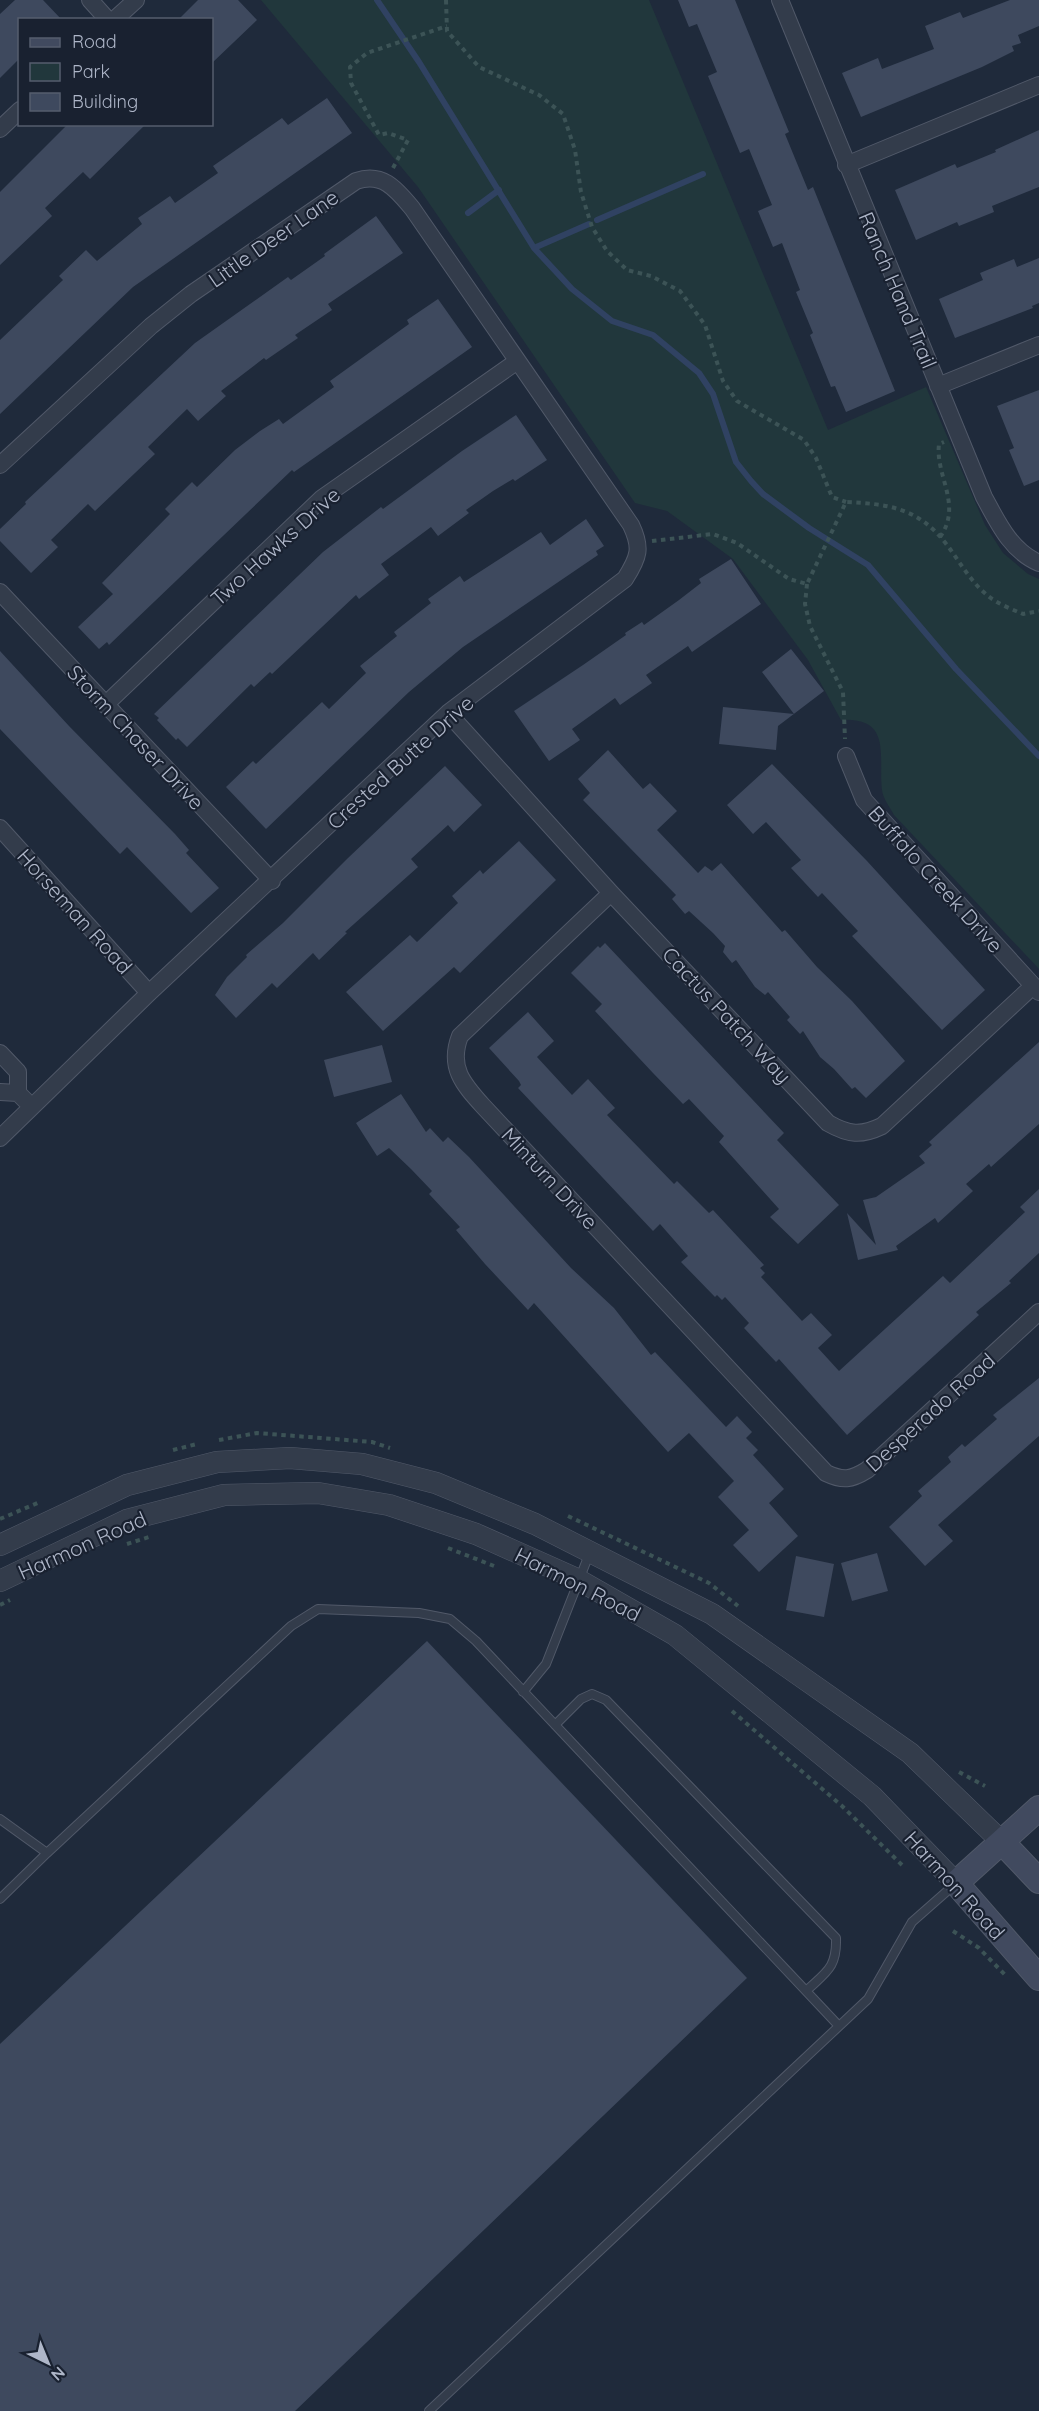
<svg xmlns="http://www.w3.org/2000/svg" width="1039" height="2411" viewBox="0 0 1039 2411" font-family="Quicksand,sans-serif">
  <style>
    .park { fill: #21373c }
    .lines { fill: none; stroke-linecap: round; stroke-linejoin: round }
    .stream { stroke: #304262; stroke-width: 6 }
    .building { fill: #3e495e }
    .service-casing { stroke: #515969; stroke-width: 10 }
    .minor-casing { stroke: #515969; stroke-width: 18 }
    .tertiary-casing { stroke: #515969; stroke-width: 22 }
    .secondary-casing { stroke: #515969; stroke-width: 26 }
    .path { stroke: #3c5356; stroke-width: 4; stroke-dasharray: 4.5 4.5; stroke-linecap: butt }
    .service { stroke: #333c4b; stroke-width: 8 }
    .minor { stroke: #333c4b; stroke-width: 16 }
    .tertiary { stroke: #333c4b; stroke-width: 21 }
    .secondary { stroke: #414a5f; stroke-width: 24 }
    .labels { text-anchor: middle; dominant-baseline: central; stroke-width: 4.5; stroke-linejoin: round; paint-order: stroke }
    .street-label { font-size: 21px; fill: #aeb6c8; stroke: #192130 }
  </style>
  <rect width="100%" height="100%" fill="#1f2a3b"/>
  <path class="park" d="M261 0H649L828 430 926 387 985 525 1003 553 1028 574 1039 579V969L894 815C890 807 883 799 882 790 878 757 893 717 841 720L808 660 733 559 667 511 635 503 418 187Z"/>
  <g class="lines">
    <path class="stream" d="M377 0 419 62 534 248 572 289 612 321 653 335 699 373 713 394 736 462 751 481 763 494 809 528 868 565 956 669 1039 756
      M468 213 499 190
      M597 220 703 174
      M534 248 589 224"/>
  </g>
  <path class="building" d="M15 0H43L62 20H20V58L0 78V14Z
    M198 0H238L257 20 212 63V20H178Z
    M678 0H735L789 132 785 134 808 190 813 187 895 391 846 412 835 386 831 387 810 335 813 333 796 292 800 290 782 243 773 247 758 211 772 205 749 149 740 153 728 124 708 76 717 72 697 24 689 27Z
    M1010 0H1039V26L1018 35 1021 43 1012 46 1014 51 982 67 861 117 842 73 878 58 882 69 934 49 925 26 960 12 963 18Z
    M327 98 352 133 133 287 0 414V340L63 280 59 276 86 250 97 261 142 224 138 218 170 196 175 203 218 173 213 166 282 118 288 125Z
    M68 124H146L90 179 83 172 45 208 52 216 0 265V192Z
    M1039 130V187L992 206 994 212 959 226 957 222 916 240 895 190 955 164 957 168 996 152 995 150Z
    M376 216 403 253 328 304 332 310 295 335 298 338 266 360 264 358 221 391 226 396 198 421 187 409 148 447 155 454 95 511 88 504 51 540 58 547 31 573 0 541V529L26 504 25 502 195 343 288 277 291 280 325 256 324 254Z
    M1039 258V303L1032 306 1033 308 955 338 939 299 983 280 980 273 1014 259 1017 267Z
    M438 299 472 347 294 472 292 470 109 645 107 642 99 649 78 627 113 594 102 583 170 514 165 509 192 482 197 487 235 450 260 431 279 419 283 424 334 387 330 381 409 324 407 320Z
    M1039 390V480L1024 486 1009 450 1014 448 997 406Z
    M516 415 547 460 515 481 513 479 493 491 466 510 469 513 438 536 431 527 381 564 389 575 359 599 356 595 272 674 270 672 254 687 251 684 187 747 178 738 176 740 157 720 159 718 154 714 323 552 381 507 383 509 462 451Z
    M586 519 604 546 596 551 598 555 463 647 409 692 266 829 226 787 253 761 256 764 322 702 329 709 366 673 360 666 397 636 394 632 431 603 428 599 460 576 464 582 541 532 550 545Z
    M731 559 761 604 692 652 688 646 646 675 652 683 620 705 615 698 572 729 580 740 549 761 514 711 583 665 626 635 625 633 642 622 644 625 679 600 701 583 699 579Z
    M791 649 824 691 778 726 776 750 719 744 723 707 794 714 762 672Z
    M0 651 69 726 175 834 189 850 186 853 219 888 191 913 127 847 120 854 0 729Z
    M608 750 643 789 650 783 677 811 657 830 698 873 705 866 712 871 721 863 782 932 785 930 817 967 852 1001 905 1061 866 1098 855 1087 852 1089 834 1069 820 1057 803 1031 800 1034 787 1020 790 1017 768 992 765 995 755 987 736 960 732 963 723 952 725 946 713 933 689 911 685 914 672 899 676 895 583 800 590 793 578 779Z
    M772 764 867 861 985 990 942 1030 852 936 858 931 822 893 818 897 791 868 801 860 766 822 753 834 727 805Z
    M445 766 482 805 454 832 448 825 411 859 418 867 345 932 347 933 319 960 313 953 277 988 272 983 236 1018 215 995 227 977 247 957 246 955 283 923 348 858Z
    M519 841 556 880 460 973 454 967 383 1031 346 992 410 935 417 942 458 903 452 896 480 870 483 874Z
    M605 943 784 1133 777 1140 839 1205 798 1244 770 1217 779 1209 719 1142 724 1136 689 1099 683 1104 653 1073 595 1011 602 1004 571 973 598 946 600 948Z
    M528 1012 554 1041 537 1057 572 1095 588 1079 615 1108 607 1115 674 1184 677 1181 709 1213 713 1210 764 1265 760 1268 765 1273 761 1277 802 1321 811 1313 832 1335 818 1348 839 1371 943 1276 950 1283 1025 1212 1020 1207 1039 1189V1253L1009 1281 1011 1283 976 1312 979 1315 847 1435 779 1359 776 1362 744 1328 749 1323 725 1297 722 1300 717 1295 715 1297 681 1262 688 1256 660 1224 653 1231 518 1088 521 1085 519 1081 489 1048Z
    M1039 1042V1124L991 1167 989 1164 966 1184 973 1191 938 1223 935 1218 896 1246 898 1250 858 1260 847 1213 876 1245 863 1200 876 1197 925 1163 919 1156 932 1145 929 1142Z
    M382 1045 392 1082 334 1097 324 1060Z
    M401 1094 426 1132 430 1128 443 1142 448 1137 469 1157 571 1268 614 1308 651 1355 655 1352 726 1427 737 1416 752 1432 746 1438 758 1450 753 1455 784 1489 769 1503 798 1536 759 1572 733 1545 749 1530 718 1497 734 1481 689 1433 668 1452 534 1303 528 1310 485 1264 456 1230 460 1227 429 1194 432 1191 411 1169 389 1148 377 1156 356 1123Z
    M1039 1378V1436L938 1525 953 1541 925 1566 889 1527 922 1496 918 1491 951 1462 948 1457 962 1444 965 1447 997 1419 993 1415Z
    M877 1553 888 1591 852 1601 841 1563Z
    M796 1556 834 1564 824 1617 786 1610Z
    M427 1641 747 1978 295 2411H0V2044Z"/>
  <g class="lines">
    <defs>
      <path id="service" d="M523 1692 546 1664 590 1552
        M555 1725 581 1699 592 1694 606 1700 836 1938C837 1968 826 1972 806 1991
        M0 1819 47 1853 0 1899
        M47 1853 291 1626 318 1609 419 1613 450 1619 476 1641 839 2026
        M429 2411 868 1999 912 1922 954 1885"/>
      <path id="minor" d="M90 0 108 20
        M780 0 984 497C998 523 1011 551 1039 563
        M114 20 136 0
        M0 129 20 110
        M846 165 1039 85
        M938 386 1039 345
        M0 465 151 326 191 294 356 181C383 172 396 189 412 208L631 525C642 548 639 557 625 579L448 713 149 993 0 1138
        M0 592 272 881
        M105 705 322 498 516 362
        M448 713 611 893 828 1123C849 1135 861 1136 882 1126L1033 986
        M846 756 864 800 1039 992
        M0 828 149 993
        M611 893 460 1036C448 1067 463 1084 483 1106L826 1473C843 1481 851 1480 867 1470L1039 1312
        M0 1053 18 1072V1093
        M0 1092 18 1093 26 1101"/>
      <path id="tertiary" d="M0 1545 127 1485 217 1462 290 1458 362 1464 436 1483 535 1524 712 1614 910 1753 1002 1842
        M0 1581 127 1520 224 1495 318 1493 389 1505 476 1534 577 1579 675 1635 872 1796 956 1883"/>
      <path id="secondary" d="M1039 1808 956 1883 1039 1978
        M1002 1842 1039 1881"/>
    </defs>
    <use href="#service" class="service-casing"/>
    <use href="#minor" class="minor-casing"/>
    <use href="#tertiary" class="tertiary-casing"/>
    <use href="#secondary" class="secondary-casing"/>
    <path class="path" d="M446 0 447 31 479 67 539 95 563 114 575 150 581 192 592 227 607 251 627 270 651 276 680 291 705 325 723 381 737 401 804 440 816 458 832 497 846 502
      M393 168 408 140 388 133 379 135 351 83 350 67 367 53 447 26
      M940 537C963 505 935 476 939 444L944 442
      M652 541 713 534 737 543 789 579 807 584 846 502C889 504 919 508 947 545 960 562 970 581 987 595 996 603 1011 609 1023 614L1039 611
      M807 584 805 604 810 626 843 692 845 739
      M219 1440 257 1433 372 1442 390 1448
      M173 1450 197 1444
      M568 1516 709 1583 738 1606
      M0 1519 40 1502
      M127 1544 149 1537
      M448 1548 494 1566
      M0 1605 10 1600
      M732 1711 842 1806 903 1866
      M959 1772 985 1786
      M953 1931 979 1948 1007 1977"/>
    <use href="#service" class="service"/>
    <use href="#minor" class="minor"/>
    <use href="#tertiary" class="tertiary"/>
    <use href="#secondary" class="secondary"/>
  </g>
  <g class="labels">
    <g class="street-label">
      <text transform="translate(273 238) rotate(-35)">Little Deer Lane</text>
      <text transform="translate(898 290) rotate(67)">Ranch Hand Trail</text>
      <text transform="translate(275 546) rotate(-42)">Two Hawks Drive</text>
      <text transform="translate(136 737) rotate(47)">Storm Chaser Drive</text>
      <text transform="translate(400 762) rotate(-42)">Crested Butte Drive</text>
      <text transform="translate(936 879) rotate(48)">Buffalo Creek Drive</text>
      <text transform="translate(75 911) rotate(48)">Horseman Road</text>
      <text transform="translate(727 1015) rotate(47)">Cactus Patch Way</text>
      <text transform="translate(550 1178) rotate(47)">Minturn Drive</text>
      <text transform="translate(930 1412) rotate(-42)">Desperado Road</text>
      <text transform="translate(82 1545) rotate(-24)">Harmon Road</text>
      <text transform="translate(578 1584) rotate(27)">Harmon Road</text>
      <text transform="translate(955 1885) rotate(48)">Harmon Road</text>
    </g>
  </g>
  <rect x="18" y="18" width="195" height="108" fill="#192130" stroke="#555d6d" stroke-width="1.5"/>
  <rect x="30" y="38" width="30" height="9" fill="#414a5f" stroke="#555d6d" stroke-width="1.5"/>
  <text x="72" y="48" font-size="18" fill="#aeb6c8">Road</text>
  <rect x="30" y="63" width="30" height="18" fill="#21373c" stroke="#555d6d" stroke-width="1.5"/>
  <text x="72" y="78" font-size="18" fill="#aeb6c8">Park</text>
  <rect x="30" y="93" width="30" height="18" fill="#3e495e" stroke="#555d6d" stroke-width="1.5"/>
  <text x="72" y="108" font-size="18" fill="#aeb6c8">Building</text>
  <g transform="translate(48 2363) rotate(137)" stroke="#192130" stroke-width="4.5" paint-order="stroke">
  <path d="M0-4.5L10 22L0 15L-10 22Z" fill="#aeb6c8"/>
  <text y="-9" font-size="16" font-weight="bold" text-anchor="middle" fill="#aeb6c8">N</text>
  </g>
</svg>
